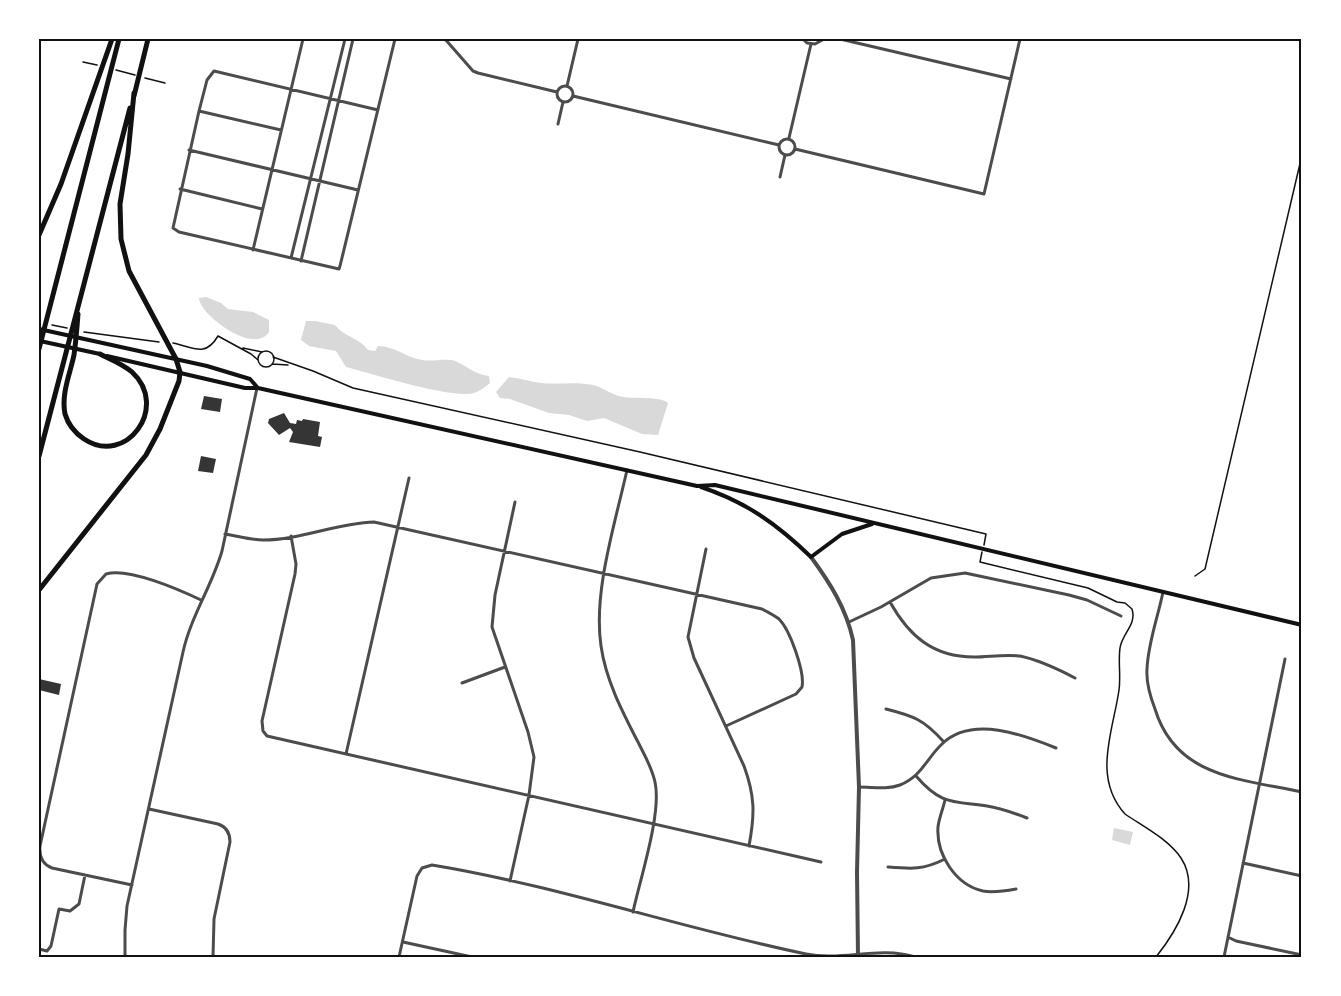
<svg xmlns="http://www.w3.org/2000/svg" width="1341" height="996" viewBox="0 0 1341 996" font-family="'Public Sans',sans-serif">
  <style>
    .water { fill: #d9d9d9 }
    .building { fill: #353535 }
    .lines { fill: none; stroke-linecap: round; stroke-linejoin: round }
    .path { stroke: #111; stroke-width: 1.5 }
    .minor { stroke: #4c4c4c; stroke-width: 3 }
    .tertiary { stroke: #4c4c4c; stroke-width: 4 }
    .secondary { stroke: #111; stroke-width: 4 }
    .motorway { stroke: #111; stroke-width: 5 }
    .neatline { fill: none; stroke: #111; stroke-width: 2 }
  </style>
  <rect width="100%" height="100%" fill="#fff"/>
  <path class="water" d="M206 297 221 303 228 309 253 312 269 320V332C254 356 199 314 199 298Z
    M306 321H315L335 325C344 337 360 338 368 350L375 351 378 346C395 346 407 358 422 360 433 362 445 358 455 361 468 366 473 374 489 376L490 383C485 387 480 391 474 393 451 399 373 374 346 367L336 351 309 346 301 340Z
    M509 377C520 378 531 382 541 383 559 385 576 381 593 385 603 387 611 395 623 397 635 399 660 396 668 403L658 435 642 434 604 418 587 421 569 415 549 413 510 399 500 398 496 392Z
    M1114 828 1133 832 1130 845 1112 840Z"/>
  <path class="building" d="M204 396 222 399 220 412 201 409Z
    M284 413 290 423 296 424 297 420 302 421 303 419 320 422 318 436 322 437 320 447 289 442 293 432 290 428 279 435 268 423 269 419Z
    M201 456 216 459 213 473 198 471Z
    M39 679 61 684 59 695 39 690Z"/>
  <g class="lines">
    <path class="path" d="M83 62 97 65
      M116 70 135 75
      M145 78 165 83
      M52 325 67 328
      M84 332 159 342
      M173 343C193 347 205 358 218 336L251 354 258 360
      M243 348 262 352
      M258 359a8 8 0 1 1 16 0a8 8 0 1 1-16 0Z
      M273 357 313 371 353 388 640 452 986 534 984 545
      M272 364 288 365
      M982 552 980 562 1088 588 1117 602 1125 603 1132 609C1137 625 1122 633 1120 648 1118 661 1121 676 1119 690 1113 732 1092 777 1125 814 1144 827 1168 839 1181 858 1202 890 1176 932 1156 957
      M1195 576 1205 569 1302 155"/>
    <path class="minor" d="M445 39 473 71 478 73 557 92
      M803 39 807 43 815 44 824 39
      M840 39 1011 79
      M557 94a8 8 0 1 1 16 0a8 8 0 1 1-16 0Z
      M567 86 578 39
      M573 96 779 145
      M378 110 214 71 207 80 199 111 173 228 179 232 339 269 340 266 395 39
      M199 111 281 130
      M558 124 563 102
      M789 138 811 44
      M779 147a8 8 0 1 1 16 0a8 8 0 1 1-16 0Z
      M795 149 984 194 1020 39
      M189 150 358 190
      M780 177 785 155
      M180 189 262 209
      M253 250 303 39
      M291 258 345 39
      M301 261 353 39
      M627 470C615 524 593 592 601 646 606 681 623 713 639 744 645 756 652 768 655 782 662 813 640 879 633 912
      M225 534C238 536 250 540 263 540 300 540 337 523 374 522L762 609C768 612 774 615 779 619 790 630 805 672 802 687L796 694 726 726
      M291 536 296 564 295 574 262 721 263 731 267 736 821 862
      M706 549 688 637 694 658 744 766C755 796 755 814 749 846
      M1163 592C1158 617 1148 643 1147 669 1146 683 1150 696 1155 709 1176 778 1242 779 1302 792
      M890 602C909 636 933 657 974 657 989 657 1004 654 1020 656 1039 660 1058 669 1075 678
      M849 622 881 607 931 578 965 573 1069 595 1087 600 1121 616
      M462 683 505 667
      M886 709C914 716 924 720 943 741
      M346 754 409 478
      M916 776C941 805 952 801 987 806 1001 808 1014 813 1027 818
      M859 787C873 787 887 790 900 785 922 776 926 759 942 744 972 715 1024 735 1056 748
      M945 800C943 809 939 818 938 827 936 855 956 885 983 891 994 893 1005 891 1016 889
      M149 809 218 824C227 827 230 833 230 842L214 919 213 957
      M1243 863 1302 876
      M888 867C912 869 923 870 945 859
      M510 881 529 795 534 757 528 732 492 627 495 595 515 502
      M132 885 52 868C42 864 39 856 40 846L97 584 106 574C128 567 180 590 201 600
      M1228 937 1236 941 1302 955
      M403 942 472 957
      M39 949 47 951 51 946 59 909 70 911 79 904 85 875
      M125 957V930L127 906 183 652C191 616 212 586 222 551L257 388
      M399 957 417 876 422 868 432 865C559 886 680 928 806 954 842 961 880 946 915 957
      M1224 957 1285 659"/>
    <path class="tertiary" d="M811 557C830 583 846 608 853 640L859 787 857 872 858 957"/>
    <path class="secondary" d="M39 329 207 366 250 379 257 387
      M40 341 100 354
      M107 356 245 388H258L697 486 715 485 1302 625
      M701 487C746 502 777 524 811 557L842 534 872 524"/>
    <path class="motorway" d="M134 96 148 39
      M39 235 61 184 112 39
      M78 314C77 327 76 341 74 355 70 374 61 394 65 414 68 424 75 433 84 439 126 467 170 407 132 372 123 364 110 359 100 354
      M39 349 119 39
      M39 456 130 108
      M39 590 146 455 160 429 179 381 180 372 176 359 129 271 121 239 120 204 128 154 134 93"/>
  </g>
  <rect width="1341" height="996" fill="none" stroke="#ffffff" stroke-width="81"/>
  <rect x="40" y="40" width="1260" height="916" class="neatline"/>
</svg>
